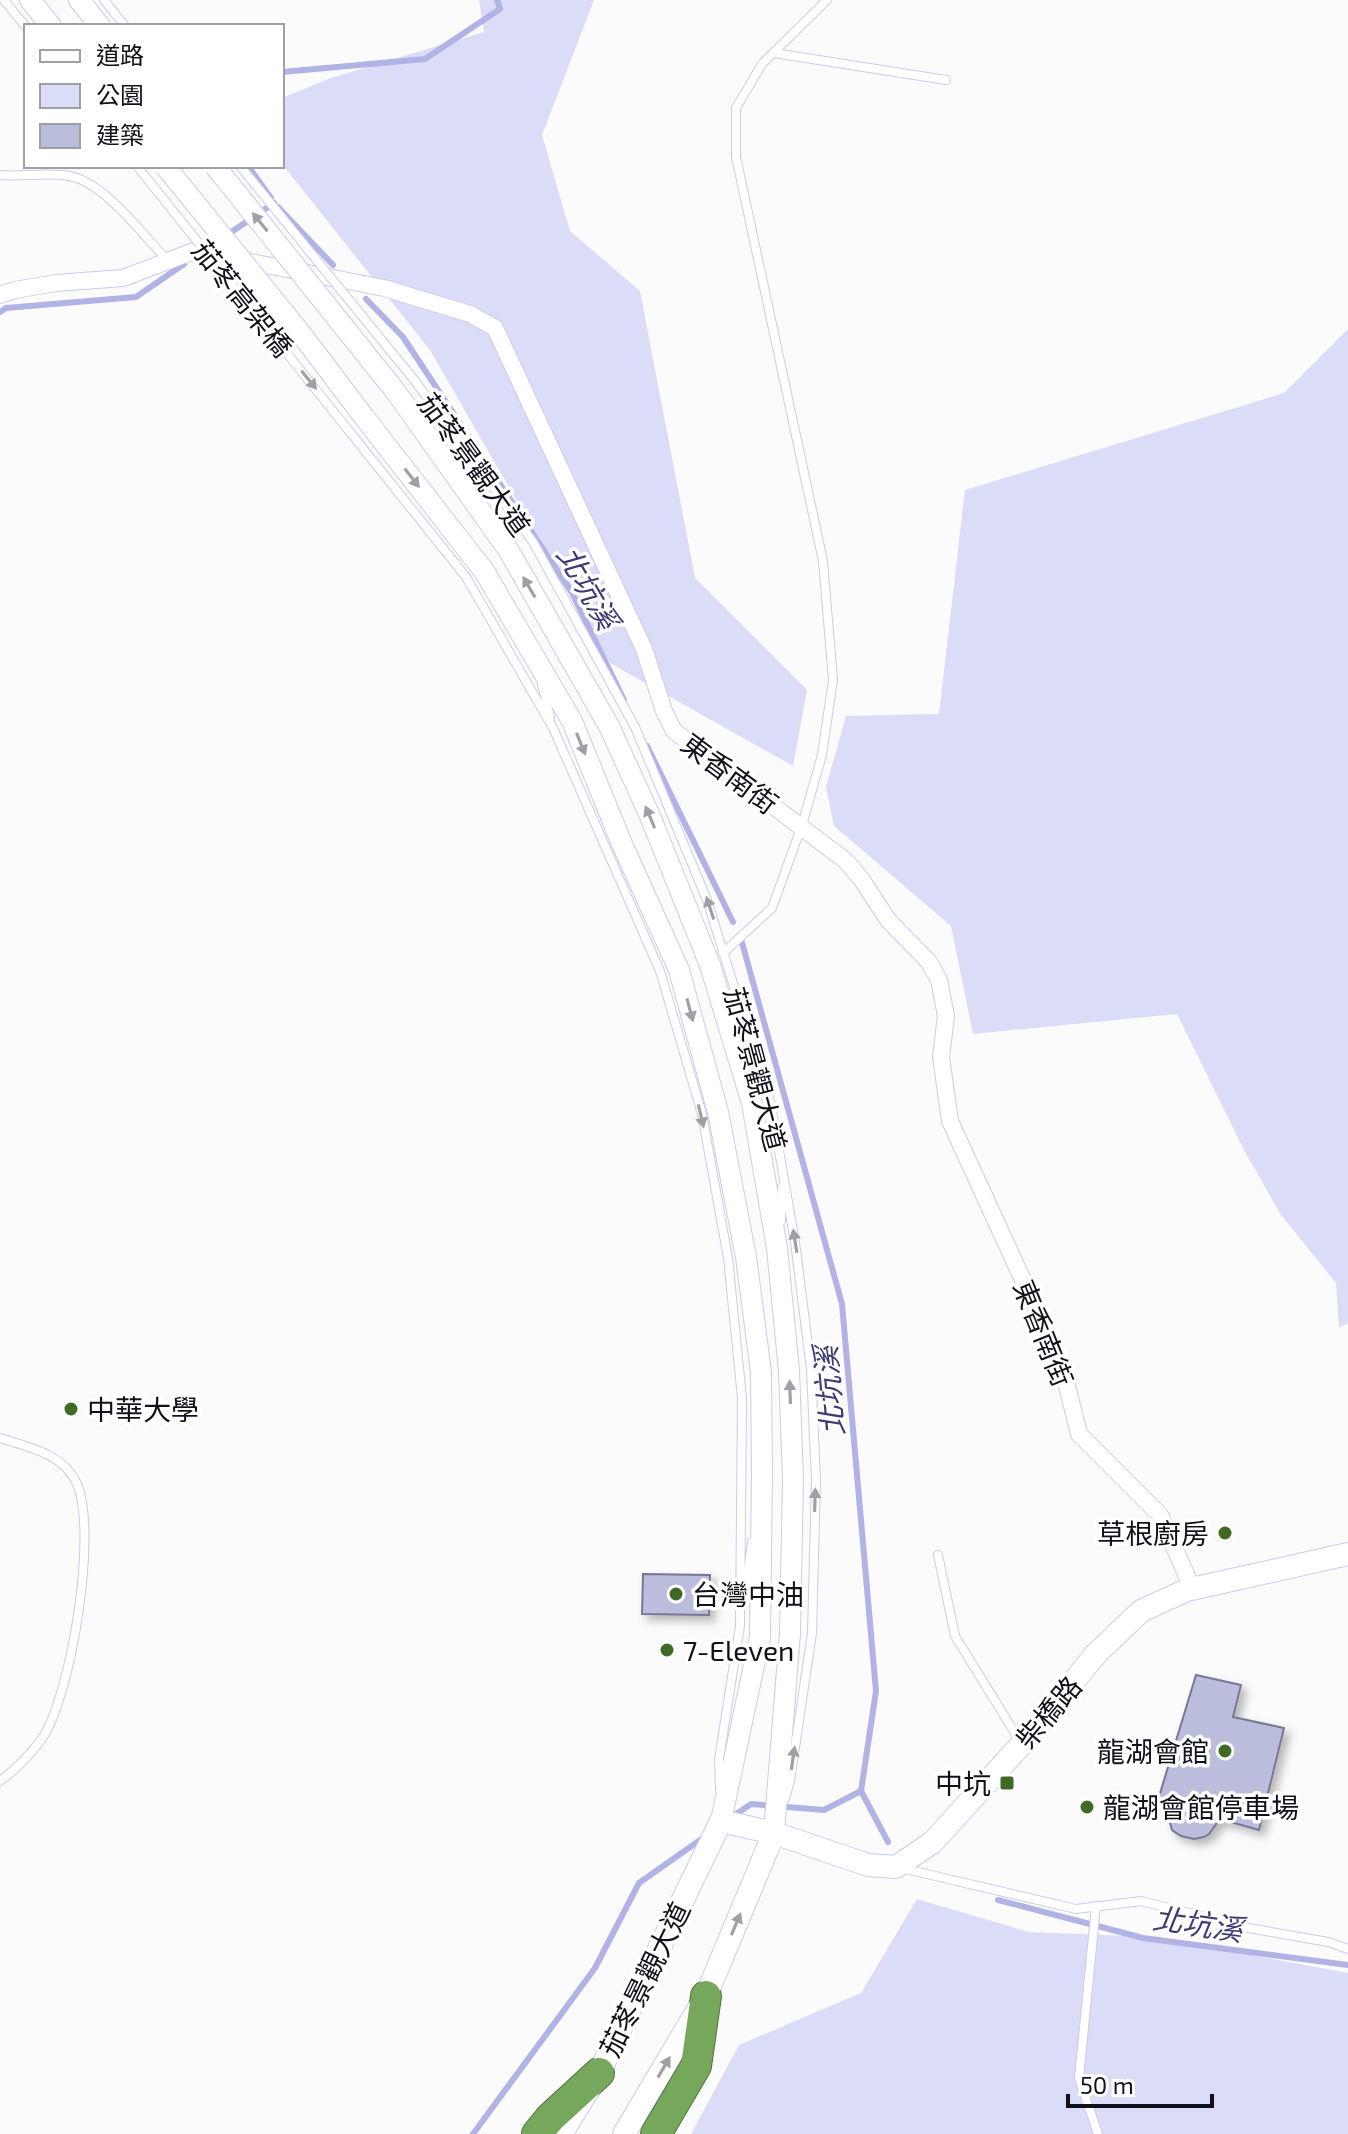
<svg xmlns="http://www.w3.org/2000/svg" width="1348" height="2134" viewBox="0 0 1348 2134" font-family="'Exo 2','Noto Sans TC',sans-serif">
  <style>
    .green { fill: #dbdcf7 }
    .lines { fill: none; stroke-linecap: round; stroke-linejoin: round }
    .stream { stroke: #b1b3e5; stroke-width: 6 }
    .building { fill: #bbbddc; stroke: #767895; stroke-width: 2; filter: url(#shadow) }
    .service-casing { stroke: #caccec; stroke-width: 10 }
    .minor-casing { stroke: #caccec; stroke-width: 18 }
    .tertiary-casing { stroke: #caccec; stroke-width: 22 }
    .secondary-casing { stroke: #caccec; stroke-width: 24 }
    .motorway-casing { stroke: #537345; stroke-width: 32 }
    .service { stroke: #fff; stroke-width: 8 }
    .minor { stroke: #fff; stroke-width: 16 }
    .tertiary { stroke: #fff; stroke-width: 20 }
    .secondary { stroke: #fff; stroke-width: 22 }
    .motorway { stroke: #76a85b; stroke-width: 30 }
    .service-bridge-casing { stroke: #caccec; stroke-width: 10; stroke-linecap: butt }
    .tertiary-bridge-casing { stroke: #caccec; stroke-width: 22; stroke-linecap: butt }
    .service-bridge { stroke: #fff; stroke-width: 8 }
    .tertiary-bridge { stroke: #fff; stroke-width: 20 }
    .oneway { fill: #a0a0a4 }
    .poi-dot { fill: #3f6925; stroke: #fff; stroke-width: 3 }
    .labels { text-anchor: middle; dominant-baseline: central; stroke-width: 7; stroke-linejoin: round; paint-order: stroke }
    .street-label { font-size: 28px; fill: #11111c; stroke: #fff }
    .poi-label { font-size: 28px; fill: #11111c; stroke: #fff; text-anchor: start }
    .water-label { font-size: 30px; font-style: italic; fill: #3d3a77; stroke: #fff }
  </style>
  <defs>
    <filter id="shadow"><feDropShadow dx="5.5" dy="5.5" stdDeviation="4" flood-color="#0004"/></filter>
  </defs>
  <rect width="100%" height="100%" fill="#fbfbfb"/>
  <path class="green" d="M479 0H594L542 135 570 231 640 291 695 578 807 690 793 766 610 663 430 350 282 164V98L331 78 484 32Z
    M1348 329V1323L1339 1328 1336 1283 1281 1215 1245 1152 1177 1014 973 1034 951 926 834 826 826 787 846 716 939 714 965 490 1284 393Z
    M917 1899 1029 1932 1154 1937 1348 1973V2134H691L739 2045 861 1993Z"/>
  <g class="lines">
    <path class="stream" d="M282 72 425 59 500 9 497 0
      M248 166 271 198
      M278 207 333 265
      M227 235 274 203
      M366 299 403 337 572 593 624 700
      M0 312 6 308 136 297 184 264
      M647 746 733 922
      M741 939 842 1304 876 1691 861 1791 888 1842
      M732 1817 751 1804 824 1810 861 1791
      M998 1900 1143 1938 1348 1965
      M473 2134 595 1968 639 1883 703 1838"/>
  </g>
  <path class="building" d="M643 1574 710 1575 709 1615 642 1614Z
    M1196 1675 1241 1685 1233 1717 1284 1728 1259 1830 1220 1819 1209 1834 1204 1837 1194 1839 1181 1836 1172 1830 1170 1823 1171 1804 1158 1800Z"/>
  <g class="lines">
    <defs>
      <path id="service" d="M4 0 26 27
        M104 0 125 26
        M774 53 946 80
        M0 175C22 177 48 172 69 176 103 181 144 236 167 260
        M415 381 533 542 635 727 707 900 771 1105 795 1242 811 1369 816 1480 812 1633 790 1781 785 1798
        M349 431 466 577 553 728 660 971 702 1114 728 1258 742 1398 740 1626 719 1759 720 1789
        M542 684 550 717
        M723 953 772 908 802 825 822 755 833 680 823 561 736 157V108L762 64 827 0
        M781 1221 782 1187
        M0 1438C28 1447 62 1453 76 1482 99 1529 71 1694 43 1737 33 1752 14 1771 0 1781
        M938 1555 955 1636 1021 1743
        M745 1596 752 1542
        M901 1868 1076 1909 1141 1901 1249 1928 1328 1942 1348 1949
        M1096 1906 1079 2078 1098 2134"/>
      <path id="minor" d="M0 295 15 290 56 283 123 278 194 251 384 288 470 314 495 328 644 649 664 711 674 731 846 861 862 880 888 920 929 962 939 980 946 1016 941 1057 950 1121 1043 1324 1064 1374 1079 1434 1160 1515 1193 1590"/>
      <path id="tertiary" d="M30 0 51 26
        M79 0 100 26
        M396 392 509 551 609 726 650 816 710 965 752 1103 777 1248 789 1371 793 1479 790 1633 774 1833
        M364 417 484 571 572 721 622 844 679 970 718 1112 746 1257 761 1372 762 1474 760 1637 721 1821"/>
      <path id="secondary" d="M561 2134 599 2073 721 1821 774 1833 868 1865 896 1867 933 1842 1038 1726 1095 1655 1141 1611 1187 1590 1348 1554
        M624 2134 706 1996 774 1833"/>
      <path id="motorway" d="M537 2134 550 2118 599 2073
        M656 2134 696 2066 706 1996"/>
    </defs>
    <use href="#service" class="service-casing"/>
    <use href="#minor" class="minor-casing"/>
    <use href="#tertiary" class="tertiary-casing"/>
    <use href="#secondary" class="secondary-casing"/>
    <use href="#motorway" class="motorway-casing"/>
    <use href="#service" class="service"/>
    <use href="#minor" class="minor"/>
    <use href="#tertiary" class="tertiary"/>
    <use href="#secondary" class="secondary"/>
    <use href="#motorway" class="motorway"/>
    <defs>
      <path id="service-bridge" d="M137 166 349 431
        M240 166 415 381"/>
      <path id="tertiary-bridge" d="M165 166 299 331 364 417
        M215 166 396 392"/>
    </defs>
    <use href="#service-bridge" class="service-bridge-casing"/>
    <use href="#tertiary-bridge" class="tertiary-bridge-casing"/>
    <use href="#service-bridge" class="service-bridge"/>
    <use href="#tertiary-bridge" class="tertiary-bridge"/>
  </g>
  <defs><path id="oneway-solid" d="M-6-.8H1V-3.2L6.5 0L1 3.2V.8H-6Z" transform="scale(2)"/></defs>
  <g class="oneway">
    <use href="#oneway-solid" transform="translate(260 222) rotate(-129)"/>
    <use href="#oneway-solid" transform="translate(309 380) rotate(51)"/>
    <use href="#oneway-solid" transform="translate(412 478) rotate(52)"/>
    <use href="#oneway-solid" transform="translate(529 587) rotate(-120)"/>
    <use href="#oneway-solid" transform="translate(581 744) rotate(68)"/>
    <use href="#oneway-solid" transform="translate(650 817) rotate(-113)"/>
    <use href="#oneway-solid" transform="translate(710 908) rotate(-108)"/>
    <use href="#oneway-solid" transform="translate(690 1010) rotate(75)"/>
    <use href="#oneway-solid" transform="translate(701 1116) rotate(77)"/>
    <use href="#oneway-solid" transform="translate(795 1241) rotate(-99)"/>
    <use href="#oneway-solid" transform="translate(790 1392) rotate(-92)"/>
    <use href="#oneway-solid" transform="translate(815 1500) rotate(-88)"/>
    <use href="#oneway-solid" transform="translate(793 1758) rotate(-82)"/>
    <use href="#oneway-solid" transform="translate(736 1924) rotate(-67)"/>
    <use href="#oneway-solid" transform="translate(664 2067) rotate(-60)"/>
  </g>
  <g class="poi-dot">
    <circle cx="71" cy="1409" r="8"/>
    <circle cx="1225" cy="1533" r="8"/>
    <circle cx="676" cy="1594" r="8"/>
    <circle cx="667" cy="1650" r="8"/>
    <circle cx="1225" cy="1751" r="8"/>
    <rect x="999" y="1775" width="16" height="16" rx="4"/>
    <circle cx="1087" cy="1807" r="8"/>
  </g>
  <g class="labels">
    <g class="street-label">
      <text transform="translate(243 298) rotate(51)">茄苳高架橋</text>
      <text transform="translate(475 464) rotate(54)">茄苳景觀大道</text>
      <text transform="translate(730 773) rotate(37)">東香南街</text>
      <text transform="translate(756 1069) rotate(75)">茄苳景觀大道</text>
      <text transform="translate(1044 1333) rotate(68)">東香南街</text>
      <text transform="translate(1048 1712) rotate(-50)">柴橋路</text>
      <text transform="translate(644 1979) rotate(-64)">茄苳景觀大道</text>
    </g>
    <g class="poi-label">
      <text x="87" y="1409">中華大學</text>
      <text x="1209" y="1533" text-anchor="end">草根廚房</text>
      <text x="692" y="1594">台灣中油</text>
      <text x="683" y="1650">7-Eleven</text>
      <text x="1209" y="1751" text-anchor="end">龍湖會館</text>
      <text x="991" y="1783" text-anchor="end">中坑</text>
      <text x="1103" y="1807">龍湖會館停車場</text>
    </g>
    <g class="water-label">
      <text transform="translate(589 587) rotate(60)">北坑溪</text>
      <text transform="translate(828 1391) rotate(-95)">北坑溪</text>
      <text transform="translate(1198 1923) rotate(8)">北坑溪</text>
    </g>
  </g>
  <rect x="24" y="24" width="260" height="144" fill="#ffffff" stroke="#a0a0a4" stroke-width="2"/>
  <rect x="40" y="50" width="40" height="12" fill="#ffffff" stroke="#a0a0a4" stroke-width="2"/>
  <text x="96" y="64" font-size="24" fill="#11111c">道路</text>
  <rect x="40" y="84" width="40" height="24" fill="#dbdcf7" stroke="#a0a0a4" stroke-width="2"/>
  <text x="96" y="104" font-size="24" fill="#11111c">公園</text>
  <rect x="40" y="124" width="40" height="24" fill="#bbbddc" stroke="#a0a0a4" stroke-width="2"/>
  <text x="96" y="144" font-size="24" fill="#11111c">建築</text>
  <path d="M1068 2094v12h144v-12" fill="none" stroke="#11111c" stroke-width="4"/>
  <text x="1080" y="2094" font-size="24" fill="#11111c" stroke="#ffffff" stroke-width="6" paint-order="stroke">50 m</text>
</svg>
